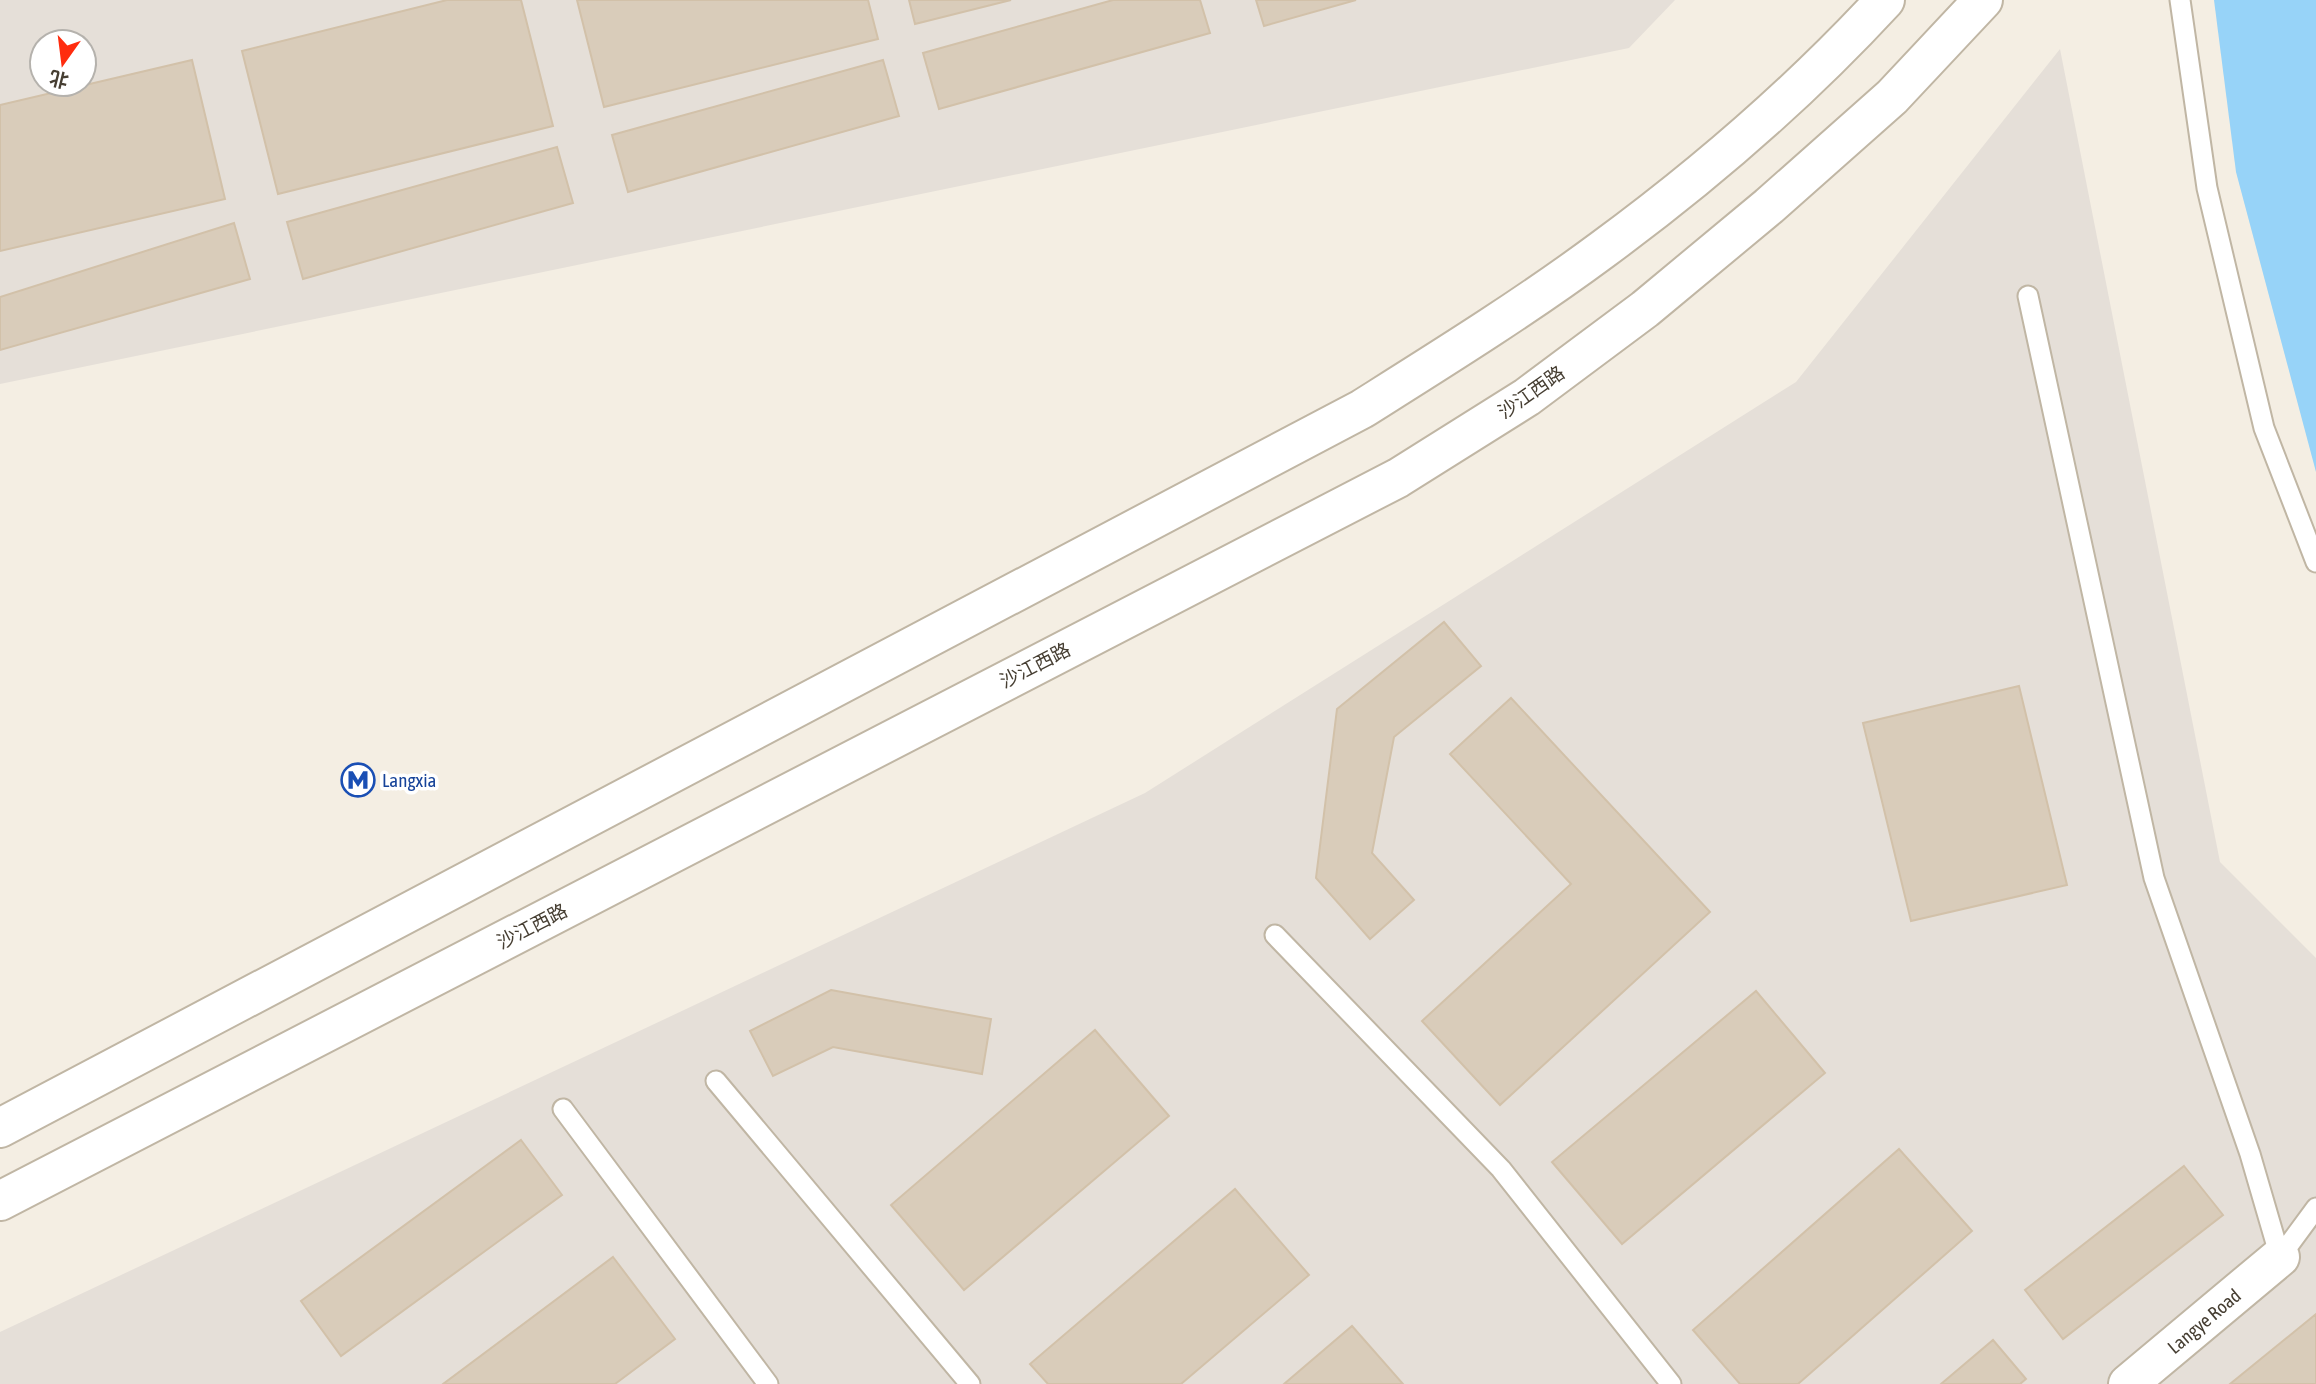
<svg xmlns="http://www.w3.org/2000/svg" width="2316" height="1384" viewBox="0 0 2316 1384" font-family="'Asap Condensed','Noto Sans SC',sans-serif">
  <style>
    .industrial { fill: #e5dfd8; fill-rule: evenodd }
    .water { fill: #97d3f8 }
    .building { fill: #d9ccba; stroke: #d2c1a9; stroke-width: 2 }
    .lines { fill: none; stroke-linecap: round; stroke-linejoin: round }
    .service-casing { stroke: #c0b6a4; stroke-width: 23 }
    .minor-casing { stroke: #c0b6a4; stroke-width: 42 }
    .tertiary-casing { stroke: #c0b6a4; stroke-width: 42 }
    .service { stroke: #fff; stroke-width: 19 }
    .minor { stroke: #fff; stroke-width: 38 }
    .tertiary { stroke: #fff; stroke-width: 38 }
    .labels { text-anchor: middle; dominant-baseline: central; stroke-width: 7; stroke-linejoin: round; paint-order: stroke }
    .street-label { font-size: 19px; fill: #463e32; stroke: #fff }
    .transit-label { font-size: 19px; fill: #164399; stroke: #fff; text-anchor: start }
  </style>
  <rect width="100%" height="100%" fill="#f4eee3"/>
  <path class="industrial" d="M0 0H1675L1629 48 0 384ZM42 42H84V84H42Z
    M2060 49 2220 862 2316 958V1384H0V1332L1145 793 1796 382Z"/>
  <path class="water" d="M2214 0H2316V472L2236 172Z"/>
  <path class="building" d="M447 0H521L553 126 278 194 242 51Z
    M577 0H868L878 39 604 107Z
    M909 0H1011L915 24Z
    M1113 0H1200L1210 33 939 109 923 53Z
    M1256 0H1356L1264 26Z
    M192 60 225 199 0 251V105Z
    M883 60 899 116 628 192 612 135Z
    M557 147 573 203 303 279 287 222Z
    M234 223 250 279 0 350V297Z
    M1444 622 1481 666 1394 737 1372 853 1414 900 1370 939 1316 878 1337 709Z
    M2019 686 2067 885 1911 921 1863 723Z
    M1511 698 1710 912 1500 1105 1422 1021 1571 884 1450 754Z
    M831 990 991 1019 982 1074 833 1047 773 1076 750 1031Z
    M1756 991 1825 1073 1622 1244 1552 1162Z
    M1095 1030 1169 1116 964 1290 891 1205Z
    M521 1140 562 1195 341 1356 301 1301Z
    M1899 1149 1972 1231 1798 1384H1740L1693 1330Z
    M2184 1166 2223 1215 2063 1339 2025 1290Z
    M1235 1189 1309 1275 1181 1384H1048L1030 1364Z
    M613 1257 675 1339 615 1384H443Z
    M2316 1314V1384H2230Z
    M1352 1326 1403 1384H1284Z
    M1993 1340 2026 1379 2020 1384H1941Z"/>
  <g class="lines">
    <defs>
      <path id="service" d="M2180 0 2207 188 2264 428 2316 562
        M2028 296 2154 878 2250 1154 2280 1257 2316 1208
        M1275 935 1501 1169 1671 1384
        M716 1081 970 1384
        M563 1109 768 1384"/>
      <path id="minor" d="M2128 1384 2280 1257"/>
      <path id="tertiary" d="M0 1128 1362 409C1443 358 1525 307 1602 250 1703 176 1800 92 1885 0
        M0 1201 1398 478 1527 397 1645 309 1769 206 1892 97 1983 0"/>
    </defs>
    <use href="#service" class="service-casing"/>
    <use href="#minor" class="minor-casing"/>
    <use href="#tertiary" class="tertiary-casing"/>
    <use href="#service" class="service"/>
    <use href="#minor" class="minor"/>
    <use href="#tertiary" class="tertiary"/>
  </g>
  <defs>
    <symbol id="metro-ring" viewBox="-11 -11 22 22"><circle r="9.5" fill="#fff" stroke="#1a4fb4" stroke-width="1.5"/><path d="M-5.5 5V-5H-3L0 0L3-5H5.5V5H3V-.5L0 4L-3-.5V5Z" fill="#1a4fb4"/></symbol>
  </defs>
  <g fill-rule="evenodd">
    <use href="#metro-ring" x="339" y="761" width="38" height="38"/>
  </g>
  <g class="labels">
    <g class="street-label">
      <text transform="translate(1531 392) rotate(-35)">沙江西路</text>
      <text transform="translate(1035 665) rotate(-27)">沙江西路</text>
      <text transform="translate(532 926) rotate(-27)">沙江西路</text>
      <text transform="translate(2204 1321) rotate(-40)">Langye Road</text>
    </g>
    <g class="transit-label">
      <text x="382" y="780">Langxia</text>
    </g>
  </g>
  <g transform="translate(63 63) rotate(194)"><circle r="33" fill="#ffffff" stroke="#b5b2ad" stroke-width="2"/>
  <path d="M0-5L12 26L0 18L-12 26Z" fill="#ff2c0e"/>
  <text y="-10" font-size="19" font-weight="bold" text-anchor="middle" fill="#463e32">北</text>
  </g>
</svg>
